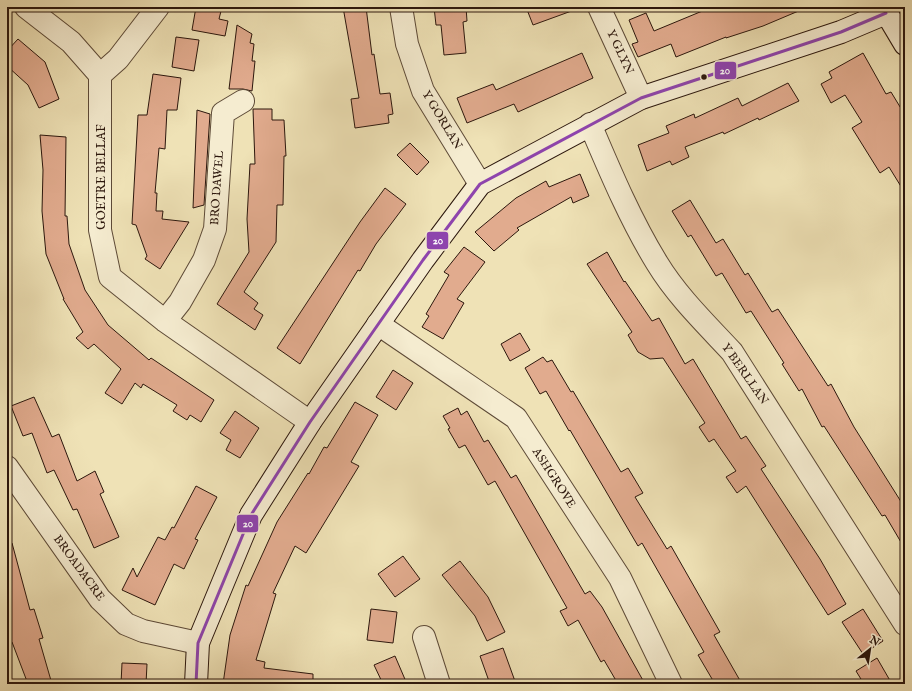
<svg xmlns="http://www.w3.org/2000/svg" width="912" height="691" viewBox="0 0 912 691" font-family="'IM FELL English',serif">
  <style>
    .building { fill: #e1ab8e; stroke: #2c170d }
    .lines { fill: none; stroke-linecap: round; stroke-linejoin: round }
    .street-casing { stroke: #5d4a37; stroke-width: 24 }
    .secondary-casing { stroke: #2c170d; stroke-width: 24 }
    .street { stroke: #f5ecd0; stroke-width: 22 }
    .secondary { stroke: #f5ecd0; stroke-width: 22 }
    .bus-1-casing { stroke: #f5ecd0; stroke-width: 6 }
    .bus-1 { stroke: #8e44ad; stroke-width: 3 }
    .bus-dot { fill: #2c170d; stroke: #f5ecd0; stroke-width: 1.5 }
    .labels { text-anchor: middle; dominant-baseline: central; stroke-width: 3.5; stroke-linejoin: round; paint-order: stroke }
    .street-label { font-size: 12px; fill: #2c170d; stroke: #f5ecd0 }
    .line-badge { stroke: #f5ecd0; stroke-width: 1.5 }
    .badge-label { font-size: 11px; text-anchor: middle; font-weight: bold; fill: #fff }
  </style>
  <rect width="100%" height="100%" fill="#efe2b6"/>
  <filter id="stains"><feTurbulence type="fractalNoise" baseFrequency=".005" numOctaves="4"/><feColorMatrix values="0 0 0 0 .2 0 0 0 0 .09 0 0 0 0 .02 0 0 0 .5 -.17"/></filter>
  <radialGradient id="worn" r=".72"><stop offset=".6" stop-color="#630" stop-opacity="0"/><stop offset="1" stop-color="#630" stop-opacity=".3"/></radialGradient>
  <path class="building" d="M196 7H222L219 19 228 21 225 36 192 30Z
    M343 7H366L372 55 374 54 380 94 390 93 393 114 388 115 389 123 355 128 351 99 359 98Z
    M434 7H466L467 21 463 22 466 53 444 55 441 25H436Z
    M526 7H577V9L533 25Z
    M712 7H808L763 26 726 38V37L676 57 671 44 638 57 632 44 638 42 629 20 646 13 654 31Z
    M237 25 252 34 250 43 254 44 252 61H255L252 91 243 89H229Z
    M176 37 199 40 194 71 172 67Z
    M18 39 45 62 59 99 39 108 28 85 7 66V51Z
    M582 53 593 78 518 112 514 104 467 123 457 98 493 84 496 90Z
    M863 53 886 94 891 92 905 115V193L889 167 880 173 852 128 862 122 845 95 831 103 821 84 832 78 829 72Z
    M153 74 181 78 177 110H167L165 149 159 148 155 193H157L156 211H163L162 219 189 222 160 269 145 259 147 256 136 225 132 224 138 115H147Z
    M788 83 799 101 759 120 758 118 724 134 723 132 685 147 689 157 672 165 670 161 647 171 638 145 669 133 666 126 694 114 695 118 738 98 742 106Z
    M253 109H272V120H284L286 156H284L283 205H277L276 242 244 292 258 303 254 309 263 315 255 330 217 304 249 252 247 219 250 164H255Z
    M197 110 210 114 204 205 193 208Z
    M40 135 66 137 65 216H67L69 244 85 290 108 325 149 360 151 358 214 400 201 422 190 415 187 420 173 411 177 405 143 384 141 388 135 383 122 404 105 393 121 369 94 344 88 349 76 338 83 332 63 299H64L46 254 42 211 43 170Z
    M410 143 429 162 417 175 397 155Z
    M580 174 589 196 573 203 571 197 517 228 519 230 494 251 475 232 516 198 546 181 549 187Z
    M385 188 406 204 376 244 360 271 358 270 300 364 277 348 360 222Z
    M690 200 716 243 723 239 745 275 748 273 772 312 778 309 828 386 831 384 854 427 905 508V549L885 515 882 516 824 426 822 427 802 389 799 391 782 364 784 363 751 311 746 313 722 273 716 276 691 235 688 237 672 211Z
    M464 247 485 262 457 299 464 303 443 339 422 327 429 316 426 314 449 275 444 272Z
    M607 252 624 282 625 281 652 321 659 318 685 364 693 359 741 439 746 436 766 466 761 469 820 559 846 604 828 615 746 486 737 493 726 477 736 471 714 439 709 442 699 427 705 423 663 358 650 359 638 352 628 335 632 332 587 264Z
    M520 333 530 350 510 361 501 344Z
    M543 357 547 362 552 360 571 392 573 391 621 472 628 468 643 493 635 497 667 549 671 546 720 632 714 635 742 684H715L698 655 704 652 642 543 638 546 570 430 569 431 546 391 540 394 525 368Z
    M393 370 413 383 396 410 376 397Z
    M34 397 52 437 59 434 77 481 95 471 104 492 100 494 119 537 94 548 77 509 73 510 54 470 47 473 32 433 23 436 11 406Z
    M355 402 378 415 351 462 359 466 306 553 295 546 273 593 276 594 256 660 265 662 264 668 313 674V684H223L230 635 246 585 248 586 277 522 308 473 309 474 324 447 327 448Z
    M458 408 461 415 467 411 484 442 488 440 511 478 516 475 585 594 590 591 602 607 645 684H618L604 660 601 662 578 620 568 626 560 611 567 608 495 481 488 485 465 445 459 448 448 429 450 428 443 416Z
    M235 411 259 428 240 458 226 450 231 440 220 433Z
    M196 486 217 497 195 539 198 540 184 569 174 564 155 605 122 590 133 568 137 577 158 537 165 540 172 527 174 528Z
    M12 543 30 610 34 609 43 638 39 639 52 684H28L12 642 10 643 7 634V544Z
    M403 556 420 579 395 597 378 574Z
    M460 561 488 597 505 632 487 641 475 616 442 575Z
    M371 609 397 612 393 643 367 640Z
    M863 609 883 641 863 654 842 622Z
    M503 648 516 684H490L480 656Z
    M395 656 407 684H383L374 665Z
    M877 658 892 684H864L856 671Z
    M122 663 147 664 146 684H121Z"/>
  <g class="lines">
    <defs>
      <path id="street" d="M26 7 71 42 100 75V230L110 277 165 321 310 422
        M401 7 407 44 423 91 480 184
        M599 7 641 98
        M100 75 118 59 158 7
        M590 124C610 171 630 219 657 263 677 296 706 324 732 352L905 624
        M165 321 180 302 204 260 215 229 223 113 243 101
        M378 324 516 418 620 578 671 684
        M7 467 100 599 126 624 143 631 198 643
        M424 637 439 684"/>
      <path id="secondary" d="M883 7 905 44
        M196 684 198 643 251 515 310 422 423 260 480 184 641 98 841 32 886 13"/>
    </defs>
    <use href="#street" class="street-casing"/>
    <use href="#secondary" class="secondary-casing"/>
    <use href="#street" class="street"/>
    <use href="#secondary" class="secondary"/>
    <defs>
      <path id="bus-1" d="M196 684 198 643 251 515 310 422 423 260 480 184 641 98 841 32 886 13"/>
    </defs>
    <use href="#bus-1" class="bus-1-casing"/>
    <use href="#bus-1" class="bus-1"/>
  </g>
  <circle class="bus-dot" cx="704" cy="77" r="3.5"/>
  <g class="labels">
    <g class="street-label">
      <text transform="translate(620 52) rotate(65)">Y GLYN</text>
      <text transform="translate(442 120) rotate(59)">Y GORLAN</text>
      <text transform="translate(101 177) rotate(-90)">GOETRE BELLAF</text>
      <text transform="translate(217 188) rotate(-86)">BRO DAWEL</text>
      <text transform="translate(745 374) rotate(55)">Y BERLLAN</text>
      <text transform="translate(554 478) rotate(57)">ASHGROVE</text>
      <text transform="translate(79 568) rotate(54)">BROADACRE</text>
    </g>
  </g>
  <g class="line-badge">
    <rect x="714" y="61" width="23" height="19" rx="4" fill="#8e44ad"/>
    <rect x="426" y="231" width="23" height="19" rx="4" fill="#8e44ad"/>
    <rect x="236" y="514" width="23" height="19" rx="4" fill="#8e44ad"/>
  </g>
  <g class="badge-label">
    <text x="725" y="74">20</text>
    <text x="438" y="244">20</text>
    <text x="248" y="527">20</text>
  </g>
  <rect width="912" height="691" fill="none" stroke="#efe2b6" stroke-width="24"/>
  <rect x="8" y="8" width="896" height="675" fill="none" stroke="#2c170d" stroke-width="2"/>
  <rect x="12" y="12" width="888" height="667" fill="none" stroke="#2c170d"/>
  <g transform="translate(870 649) rotate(30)" stroke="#f5ecd0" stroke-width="3" paint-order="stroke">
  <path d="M0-3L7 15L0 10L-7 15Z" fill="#2c170d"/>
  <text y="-6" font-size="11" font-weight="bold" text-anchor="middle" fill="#2c170d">N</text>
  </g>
  <rect width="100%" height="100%" filter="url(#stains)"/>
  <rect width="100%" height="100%" fill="url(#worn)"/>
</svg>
